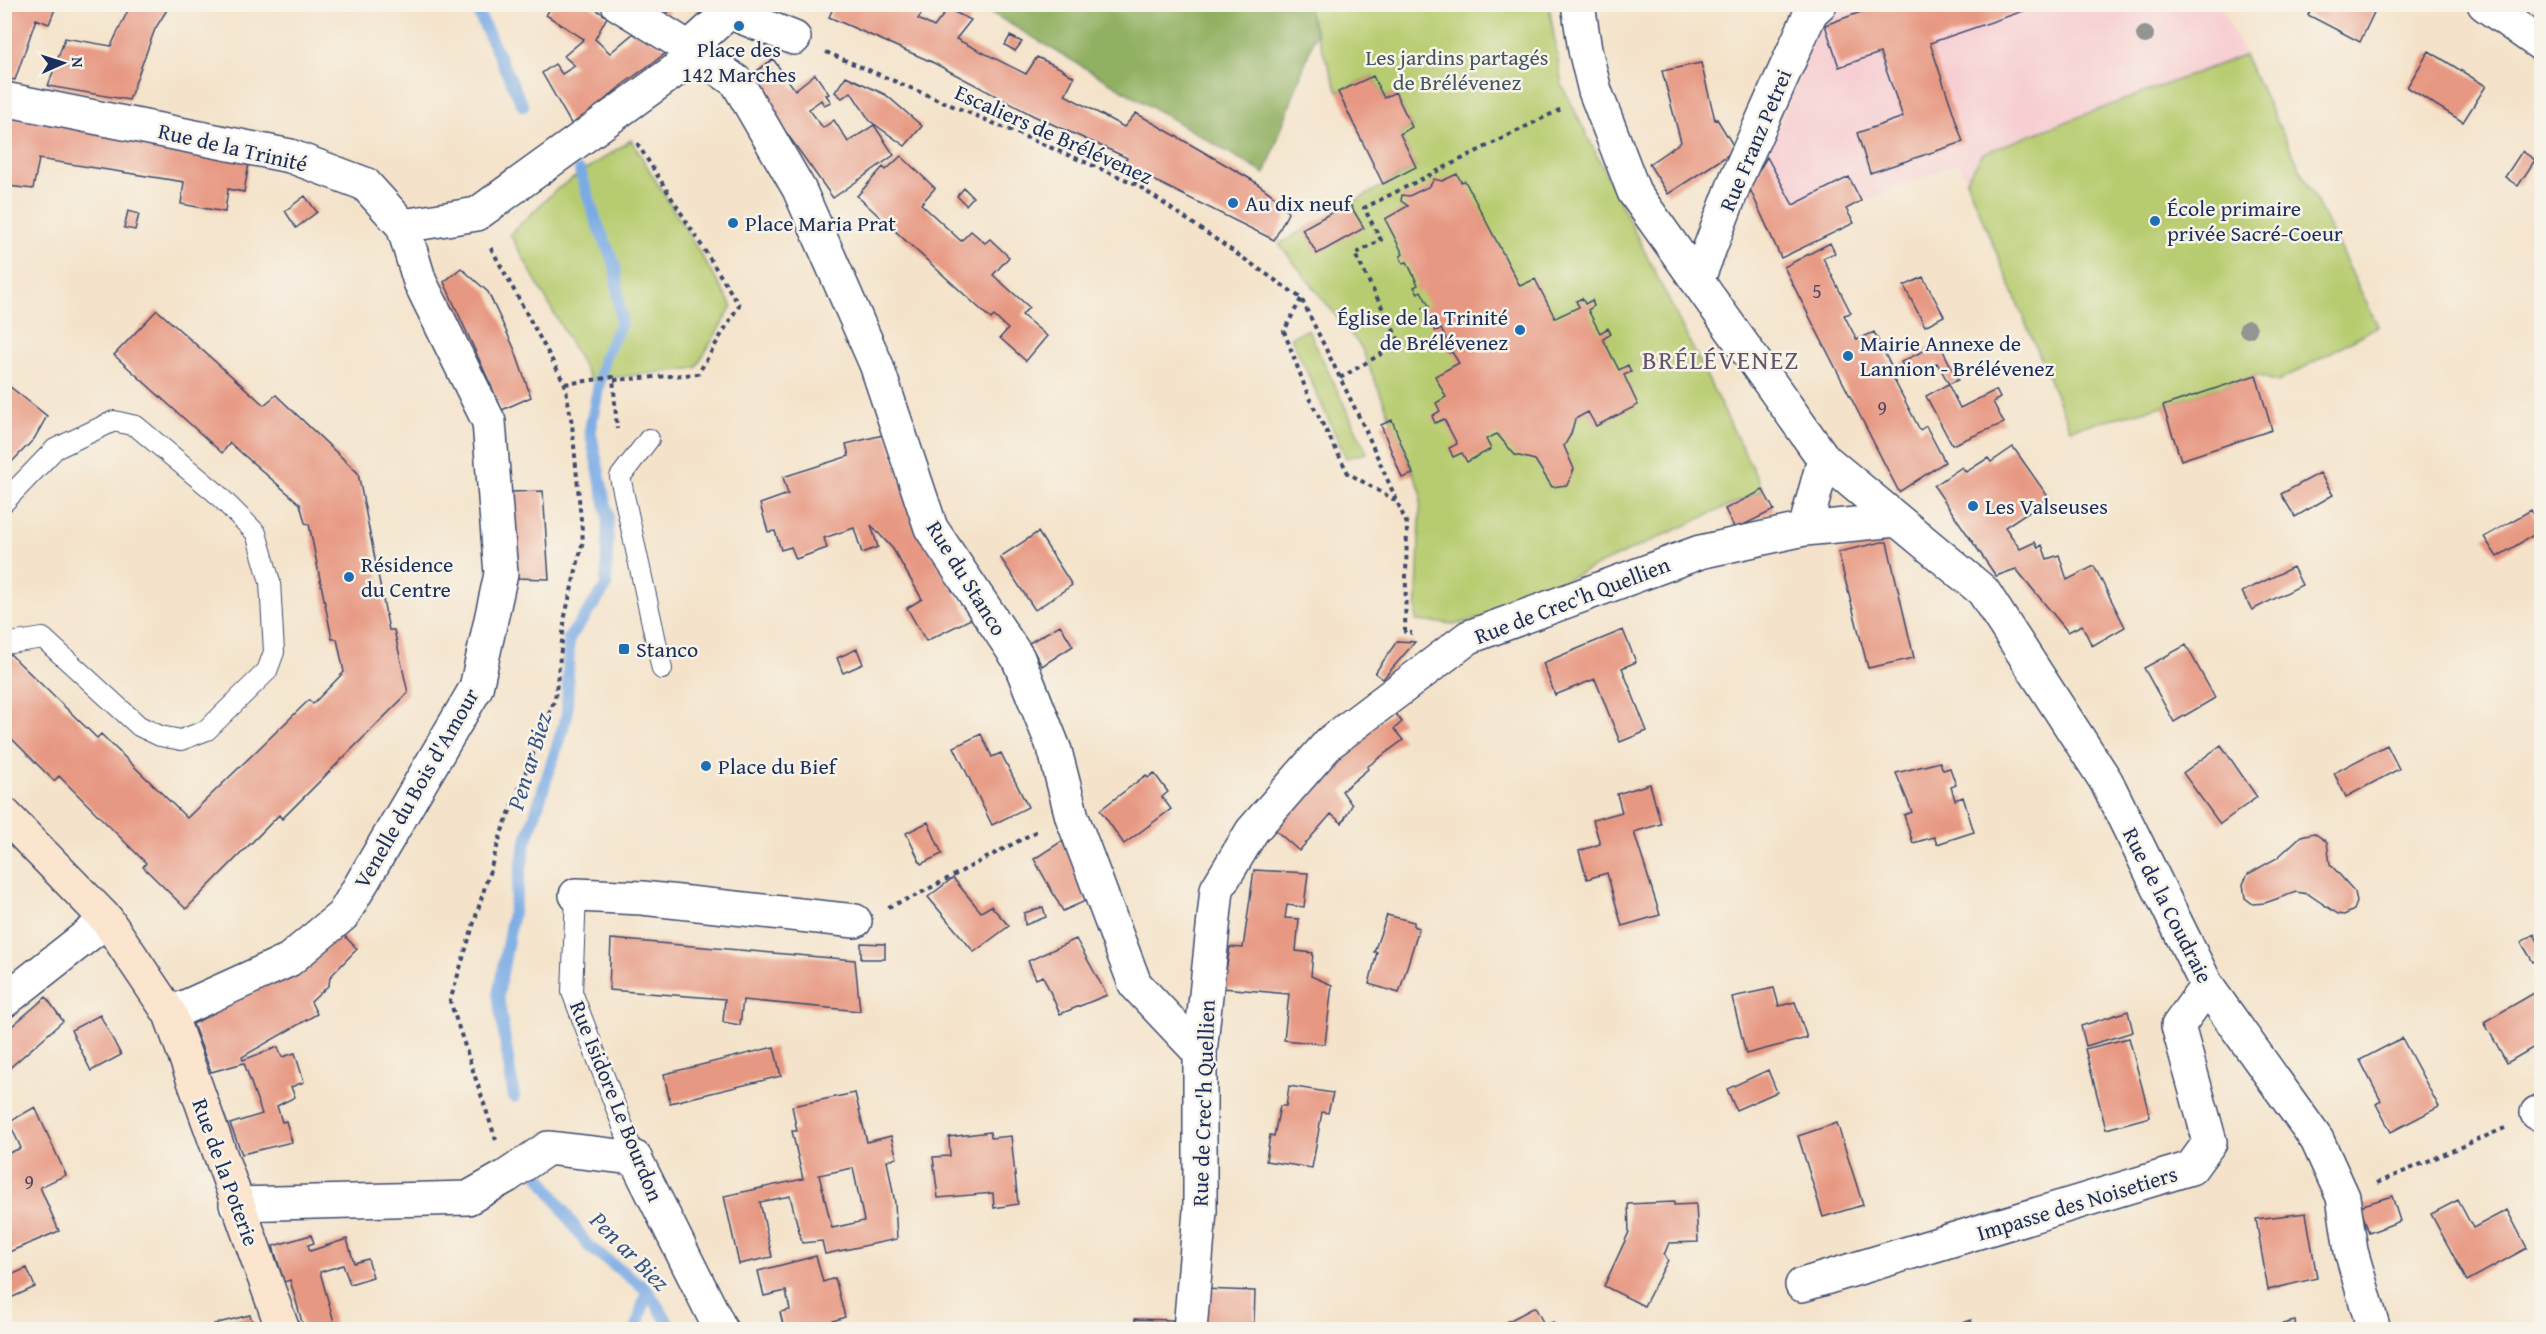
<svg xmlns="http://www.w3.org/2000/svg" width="2546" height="1334" viewBox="0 0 2546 1334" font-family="'Gentium Book Plus',serif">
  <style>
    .built { fill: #f7cfd3 }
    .green { fill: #b7cc70; stroke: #697e67; stroke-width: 1.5 }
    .forest { fill: #91b062; stroke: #567060; stroke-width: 1.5 }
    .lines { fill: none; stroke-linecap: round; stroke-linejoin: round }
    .stream { stroke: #7aabe5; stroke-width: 12 }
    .building { fill: #e79882; fill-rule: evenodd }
    .lane-casing { stroke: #3c4a6e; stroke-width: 22 }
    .street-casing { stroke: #3c4a6e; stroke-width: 36 }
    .secondary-casing { stroke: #3c4a6e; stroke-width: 36 }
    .path { stroke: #3c4a6e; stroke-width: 4; stroke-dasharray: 4.5 4.5; stroke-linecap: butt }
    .lane { stroke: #fff; stroke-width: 20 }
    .street { stroke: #fff; stroke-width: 33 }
    .secondary { stroke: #fce5cf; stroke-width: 33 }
    .tree { fill: #929591 }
    .poi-dot { fill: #1f6fb2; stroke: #f7f3e8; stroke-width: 2 }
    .labels { text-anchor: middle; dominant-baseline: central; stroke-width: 5; stroke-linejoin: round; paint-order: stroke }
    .number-label { font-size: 20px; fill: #4e4967 }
    .poi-label { font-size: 22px; fill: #1b2f5e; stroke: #f7f3e8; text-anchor: start }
    .park-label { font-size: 22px; fill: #425662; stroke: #f7f3e8 }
    .street-label { font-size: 22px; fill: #1b2f5e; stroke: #f7f3e8 }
    .water-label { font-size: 24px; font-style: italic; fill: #385486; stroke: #f7f3e8 }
    .quarter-label { font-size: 26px; letter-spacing: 1.5px; fill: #62546b; stroke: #f7f3e8 }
  </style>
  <rect width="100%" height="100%" fill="#f7f3e8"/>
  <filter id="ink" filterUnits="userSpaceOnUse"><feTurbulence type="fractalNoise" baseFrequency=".0167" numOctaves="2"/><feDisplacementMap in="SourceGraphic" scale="12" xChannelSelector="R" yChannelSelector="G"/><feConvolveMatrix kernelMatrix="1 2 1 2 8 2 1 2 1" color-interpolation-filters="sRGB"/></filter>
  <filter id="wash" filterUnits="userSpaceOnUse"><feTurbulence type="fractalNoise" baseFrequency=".008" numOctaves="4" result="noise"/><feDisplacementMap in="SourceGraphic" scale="24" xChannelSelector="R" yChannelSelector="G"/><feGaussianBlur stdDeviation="1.35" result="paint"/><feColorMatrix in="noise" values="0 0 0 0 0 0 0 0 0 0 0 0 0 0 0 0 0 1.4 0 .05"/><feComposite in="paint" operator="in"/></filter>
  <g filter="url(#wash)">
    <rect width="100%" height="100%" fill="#f4e3ca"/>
    <path class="built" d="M1840 5H2220L2378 326 2278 382 2256 375 2163 406 2070 429 1959 163 1871 198 1806 229 1789 199 1761 213 1749 187 1767 157 1821 20Z"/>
    <path class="green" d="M1306 5H1549L1562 85 1763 490 1480 619 1457 624 1416 621 1421 492 1361 347 1279 244 1416 167 1400 134 1412 127 1395 93 1384 98 1373 76 1338 92Z
      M2244 55 2378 326 2278 382 2256 375 2163 406 2070 429 1966 180 1983 153Z
      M631 140 732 306 696 368 591 380 510 234 557 189Z
      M1308 329 1367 453 1346 458 1291 337Z"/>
    <path class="forest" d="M978 5H1306L1316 33 1265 174Z"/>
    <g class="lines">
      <path class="stream" d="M474 4 523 106
        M514 1097 498 996 525 846 567 715 569 638 606 587 608 516 590 430 604 358 621 323 615 265 596 221 580 171
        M537 1172 587 1245 647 1290 673 1330
        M636 1330 647 1290"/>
    </g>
    <g id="blocks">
      <path class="building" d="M14 4H57L49 24 36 19 15 80 4 78V7L12 10Z
        M131 4 170 5 155 29 129 100 48 86 65 38 111 46Z
        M553 4H588L607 17 595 39 610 53 635 32 670 50 622 85 573 127 542 73 555 64 562 74 575 66 564 56 584 39 546 15Z
        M652 4H673L666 16Z
        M688 4H714L703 16Z
        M835 4H928L918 19 934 27 948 9 971 20 956 39 1026 74 1037 57 1060 68 1074 77 1065 95 1124 127 1136 113 1252 180 1282 202 1288 213 1274 240 1123 165 1127 158 1121 155 1034 116 932 62 829 17Z
        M1883 4 2041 5 1930 43 1963 142 1870 173 1857 133 1903 117 1880 53 1839 67 1825 25Z
        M2314 4H2378L2360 42 2308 15Z
        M1010 36 1022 42 1015 51 1005 45Z
        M2429 51 2486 86 2463 122 2407 87Z
        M773 59 795 90 815 74 829 94 826 95 831 102 824 105 821 100 809 109 823 128 834 120 848 142 874 125 894 155 833 198 783 128 779 129 745 80Z
        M1701 63 1715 120 1717 119 1736 150 1668 194 1649 164 1681 142 1662 71Z
        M846 76 886 95 922 126 905 146 870 121 851 92 842 98 835 92Z
        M1373 76 1384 98 1395 92 1412 127 1400 134 1416 167 1383 184 1338 92Z
        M4 115 250 158 244 192 228 189 225 212 181 204 184 182 39 159 33 189 8 186 4 184Z
        M2522 151 2535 160 2518 186 2505 177Z
        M901 156 935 188 921 204 961 241 971 231 985 243 990 239 1009 257 993 275 1029 307 1022 315 1047 336 1026 361 1000 338 1008 329 994 316 991 319 857 196 883 167 886 170Z
        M1767 157 1793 205 1849 177 1861 201 1846 209 1854 223 1781 258 1749 187Z
        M1457 174 1461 182 1465 181 1520 286 1535 279 1555 318 1579 307 1576 301 1582 298 1585 304 1592 300 1594 306 1588 310 1600 333 1608 328 1611 334 1603 339 1619 370 1628 365 1631 372 1624 375 1638 405 1596 426 1588 412 1575 419 1571 434 1564 446 1574 469 1567 485 1552 487 1535 460 1515 455 1497 434 1486 439 1491 449 1467 462 1462 453 1453 457 1449 448 1457 444 1444 419 1435 423 1432 416 1440 411 1436 403 1446 397 1435 376 1459 363 1452 352 1449 353 1446 347 1449 345 1441 329 1435 331 1423 308 1429 306 1421 291 1418 293 1414 287 1418 285 1407 262 1403 263 1400 257 1403 254 1385 219 1408 206 1401 201 1402 195 1409 196 1430 186 1434 179 1442 181Z
        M964 188 973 197 966 205 957 196Z
        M305 196 317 212 296 228 285 211Z
        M1349 203 1364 228 1317 254 1302 229Z
        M128 211 139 214 135 230 124 228Z
        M1830 243 1835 253 1823 258 1851 313 1844 315 1857 340 1874 332 1891 366 1888 368 1920 430 1926 426 1945 462 1899 492 1784 267Z
        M461 268 488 292 514 348 531 397 502 410 444 282Z
        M1923 277 1944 316 1925 326 1904 286Z
        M157 310 264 405 276 395 358 473 389 630H394L408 693 282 819 279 815 186 909 143 867 146 863 59 776 54 781 4 731V659L10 654 97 738 101 734 187 818 309 700 313 704 344 672 337 639H332L309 524 305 523 300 504 230 443 222 453 114 355Z
        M1939 343 1958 380 1949 384 1937 363 1908 377 1901 362Z
        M2256 375 2272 430 2181 460 2163 406Z
        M4 382 47 416 34 439 4 470Z
        M1948 384 1960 408 1996 390 2000 398 1993 402 2004 423 1952 445 1926 396Z
        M1392 420 1413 474 1402 478 1381 425Z
        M887 434 919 533 971 619 926 641 907 608 922 599 893 549 871 525 878 547 862 553 854 528 824 538 827 548 796 559 791 547 781 550 775 531 768 532 760 504 788 494 783 477 849 456 846 444Z
        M2013 447 2049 498 2005 527 2020 549 2035 542 2038 548 2042 545 2047 559 2059 555 2067 580 2094 566 2125 627 2092 646 2082 625 2068 632 2016 569 1996 576 1934 486 1962 467 1966 472 1988 458 1991 462Z
        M2320 473 2333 495 2295 517 2281 494Z
        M1763 490 1774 510 1735 529 1725 509Z
        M543 491 549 579 515 578 511 492Z
        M2531 510 2542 530 2497 557 2484 537Z
        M1038 532 1072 585 1035 610 1000 557Z
        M1882 542H1887L1914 658 1868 668 1838 552Z
        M2293 567 2302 585 2252 610 2242 592Z
        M1060 625 1073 646 1042 666 1029 643Z
        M1623 630 1636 662 1622 668 1647 731 1620 742 1595 679 1555 695 1543 663Z
        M1397 641 1415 642 1383 679 1375 673Z
        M2186 645 2215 698 2174 722 2144 668Z
        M857 649 863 664 843 673 837 658Z
        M1394 711 1402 722 1394 729 1403 740 1367 767 1368 769 1342 791 1352 805 1342 823 1331 814 1299 851 1273 828 1318 769Z
        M981 734 992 757 1001 753 1028 807 992 825 954 747Z
        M2221 745 2257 797 2220 824 2183 773Z
        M2387 745 2399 769 2346 797 2334 773Z
        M1940 762 1943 770 1950 768 1956 785 1951 787 1955 800 1963 797 1974 832 1937 844 1934 837 1913 843 1904 815 1912 812 1896 773Z
        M1154 773 1168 792 1162 797 1171 809 1124 844 1100 810 1146 775 1148 778Z
        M1650 784 1661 824 1634 832 1660 915 1622 926 1607 873 1587 879 1579 851 1600 844 1593 820 1622 812 1617 794Z
        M928 822 942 854 921 864 906 833Z
        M2314 833 2327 842 2330 864 2355 892 2357 902 2354 910 2344 915 2338 914 2308 894 2296 892 2265 903 2253 904 2245 898 2243 884 2248 874 2277 858 2301 836Z
        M1062 841 1090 899 1063 911 1034 859Z
        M1254 870 1308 873 1304 907 1287 905 1285 918 1299 919 1296 951 1313 953 1311 976 1332 985 1325 1044 1284 1040 1289 994 1223 988 1230 947 1243 948Z
        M953 878 981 912 991 906 1009 926 974 952 928 897Z
        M1043 907 1046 917 1025 925 1024 913Z
        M1387 915 1414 922V926L1419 928 1399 993 1369 984 1377 952H1374Z
        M342 933 357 949 330 977 329 985 311 1002 317 1014 242 1057 243 1060 278 1047 282 1057 295 1053 304 1082 291 1087 295 1097 277 1106 282 1122 286 1121 292 1142 242 1154 230 1124 262 1114 244 1063 211 1072 193 1024 315 959Z
        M2534 934 2541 947V958L2533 962 2521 942Z
        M611 939 855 960 860 1011 743 1000 740 1025 723 1022 725 999 609 990Z
        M1076 939 1107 995 1060 1014 1043 976 1036 979 1028 961Z
        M861 943 885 944V959H861Z
        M1774 988 1779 1006 1795 1002 1807 1038 1746 1054 1732 997Z
        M2541 989V1043L2507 1063 2484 1022Z
        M46 997 63 1021 5 1072V1032Z
        M2128 1011 2133 1032 2086 1046 2081 1026Z
        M100 1015 121 1055 91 1071 71 1030Z
        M2129 1038 2150 1117 2106 1129 2085 1049Z
        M2402 1038 2439 1107 2391 1132 2376 1104 2381 1101 2360 1060Z
        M774 1047 781 1076 670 1103 664 1074Z
        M1768 1070 1777 1092 1736 1110 1727 1089Z
        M1289 1086 1333 1093 1328 1113 1322 1112 1312 1168 1266 1161 1270 1135 1274 1136 1280 1106H1286Z
        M855 1093 867 1142 891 1136 897 1158 887 1160 895 1203 897 1239 825 1254 822 1241 802 1243 790 1196 760 1202 772 1257 739 1264 724 1196 803 1179 792 1131H797L792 1106ZM853 1168 864 1221 832 1228 819 1175Z
        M35 1107 66 1175 40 1187 59 1231 4 1254V1155L21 1148 9 1122Z
        M1837 1123 1863 1205 1823 1217 1798 1136Z
        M990 1132 991 1138 1011 1136 1018 1204 994 1208 993 1193 938 1198 933 1157 950 1156 949 1137Z
        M2392 1196 2400 1221 2369 1233 2360 1206Z
        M2458 1200 2473 1228 2507 1210 2527 1248 2467 1281 2431 1214Z
        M1674 1202V1205L1696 1204 1698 1242 1669 1243 1664 1255 1668 1260 1644 1306 1604 1286 1629 1232 1628 1204Z
        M2306 1213 2317 1278 2268 1290 2256 1219Z
        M311 1235 314 1243 308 1245 310 1251 347 1239 354 1263 368 1259 373 1277 350 1284 343 1265 320 1272 336 1329H304L290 1280 284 1282 273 1246Z
        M816 1256 823 1282 835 1278 845 1317 833 1321 835 1329H784L780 1312 790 1310 786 1291 764 1296 758 1271Z
        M27 1268 35 1287 4 1301V1278Z
        M1201 1289 1255 1291 1254 1323H1250V1329H1198Z
        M1535 1307 1545 1326 1553 1322 1557 1329H1504L1501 1325Z
        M250 1315 255 1329H216L214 1324Z
        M1135 1319 1173 1320 1172 1329H1135Z
        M1971 1320 1974 1329H1946Z
        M2295 1321 2296 1329H2273V1326Z"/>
    </g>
  </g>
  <g filter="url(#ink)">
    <use href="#blocks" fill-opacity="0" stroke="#3c4a6e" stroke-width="1.5"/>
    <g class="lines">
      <defs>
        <path id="lane" d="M649 439 620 477 662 669
          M4 502 55 449 114 421 136 426 215 492 256 533 270 582 274 652 267 671 207 730 181 740 160 736 139 726 43 638 4 644
          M576 895 572 992 635 1158"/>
        <path id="street" d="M618 4 689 48 737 82 799 189 876 364 931 528 1018 658 1055 751 1072 817 1135 984 1200 1053
          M1578 4 1585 50 1595 91 1634 192 1824 459 1983 591 2106 781 2207 986 2317 1140 2343 1197 2351 1251 2374 1330
          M2484 4 2542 45
          M689 48 729 12 794 38
          M4 99 290 156 365 184 403 226 420 282 489 422 501 574 476 688 343 915 289 960 170 1014
          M403 226 477 214 698 54
          M1698 279 1737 177 1811 12 1820 4
          M1805 529 1824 459
          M576 895 642 898 855 921
          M4 1001 107 920
          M2537 1113 2542 1111
          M236 1204 468 1198 507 1176 548 1148 635 1158 721 1330
          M1802 1285 2191 1168 2210 1142 2178 1026 2207 986
          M1190 1330 1200 1211V1053L1217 889 1252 831 1329 743 1469 637 1700 552 1805 529 1896 520"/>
        <path id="secondary" d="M4 814 107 920 170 1014 283 1330"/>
      </defs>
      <use href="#lane" class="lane-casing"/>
      <use href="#street" class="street-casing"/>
      <use href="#secondary" class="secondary-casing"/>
      <path class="path" d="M826 52 1134 183 1301 298 1366 431 1407 524 1405 632 1412 633
        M491 248 565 384 572 424 583 541 565 616 555 699 502 831 450 1001 496 1140
        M1301 299 1284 331 1309 398 1348 473 1396 501
        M1340 378 1400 343 1355 254 1381 240 1364 208 1563 108
        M614 380 698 374 739 305 637 143
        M565 384 613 377 617 429
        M888 907 915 896 1039 830
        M2377 1183 2505 1128"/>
      <use href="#lane" class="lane"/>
      <use href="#street" class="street"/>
      <use href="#secondary" class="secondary"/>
    </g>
    <g class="tree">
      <circle cx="2145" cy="35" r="9"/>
      <circle cx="2248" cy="329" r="9"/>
    </g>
  </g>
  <g class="poi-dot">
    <circle cx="739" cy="26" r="6"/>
    <circle cx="1233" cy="203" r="6"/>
    <circle cx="2155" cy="221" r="6"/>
    <circle cx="733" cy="223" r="6"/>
    <circle cx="1520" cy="330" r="6"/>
    <circle cx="1848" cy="356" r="6"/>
    <circle cx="1973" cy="506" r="6"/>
    <circle cx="349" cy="577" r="6"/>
    <rect x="618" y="643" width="12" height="12" rx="3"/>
    <circle cx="706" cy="766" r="6"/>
  </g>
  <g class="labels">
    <g class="number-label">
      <text x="1817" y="290">5</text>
      <text x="1882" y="407">9</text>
      <text x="29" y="1181">9</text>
    </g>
    <g class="poi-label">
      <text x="739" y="49" text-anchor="middle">Place des<tspan x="739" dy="25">142 Marches</tspan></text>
      <text x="1245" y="203">Au dix neuf</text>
      <text x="2167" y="208">École primaire<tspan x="2167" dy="25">privée Sacré-Coeur</tspan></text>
      <text x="745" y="223">Place Maria Prat</text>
      <text x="1508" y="317" text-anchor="end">Église de la Trinité<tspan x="1508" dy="25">de Brélévenez</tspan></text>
      <text x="1860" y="343">Mairie Annexe de<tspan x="1860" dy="25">Lannion - Brélévenez</tspan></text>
      <text x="1985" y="506">Les Valseuses</text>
      <text x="361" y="564">Résidence<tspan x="361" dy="25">du Centre</tspan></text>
      <text x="636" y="649">Stanco</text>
      <text x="718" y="766">Place du Bief</text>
    </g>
    <g class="park-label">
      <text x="1457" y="57">Les jardins partagés<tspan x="1457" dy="25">de Brélévenez</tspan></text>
    </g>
    <g class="street-label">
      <text transform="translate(1054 134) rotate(24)">Escaliers de Brélévenez</text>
      <text transform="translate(1755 140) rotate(-67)">Rue Franz Petrei</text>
      <text transform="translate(233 147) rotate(13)">Rue de la Trinité</text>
      <text transform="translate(967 578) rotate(58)">Rue du Stanco</text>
      <text transform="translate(1572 600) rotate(-21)">Rue de Crec'h Quellien</text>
      <text transform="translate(416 788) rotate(-60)">Venelle du Bois d'Amour</text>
      <text transform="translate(2168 905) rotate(63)">Rue de la Coudraie</text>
      <text transform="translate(617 1101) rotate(68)">Rue Isidore Le Bourdon</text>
      <text transform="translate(1203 1103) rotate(-88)">Rue de Crec'h Quellien</text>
      <text transform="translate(226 1172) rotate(70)">Rue de la Poterie</text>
      <text transform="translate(2077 1203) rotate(-17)">Impasse des Noisetiers</text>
    </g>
    <g class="water-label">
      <text transform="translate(529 761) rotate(-73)">Pen ar Biez</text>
      <text transform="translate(630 1251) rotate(45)">Pen ar Biez</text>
    </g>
    <g class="quarter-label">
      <text x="1721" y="359">BRÉLÉVENEZ</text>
    </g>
  </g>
  <rect width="2546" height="1334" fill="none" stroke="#f7f3e8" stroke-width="24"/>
  <g transform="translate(63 63) rotate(87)" stroke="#f7f3e8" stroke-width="4.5" paint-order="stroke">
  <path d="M0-4.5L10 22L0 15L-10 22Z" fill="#1b2f5e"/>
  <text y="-9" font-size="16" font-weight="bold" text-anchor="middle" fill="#1b2f5e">N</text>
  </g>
</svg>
